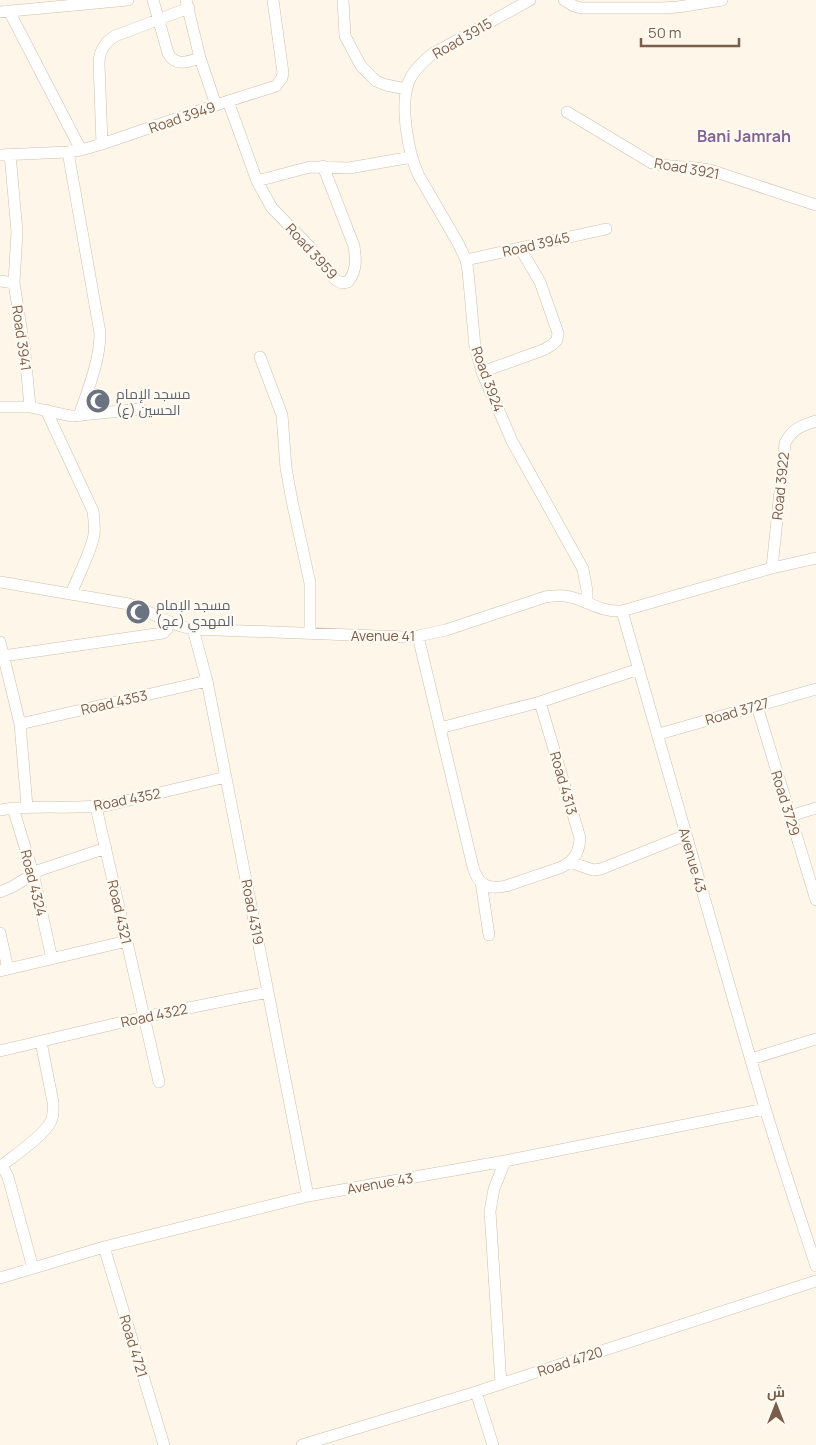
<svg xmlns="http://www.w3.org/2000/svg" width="816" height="1445" viewBox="0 0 816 1445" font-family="Manrope,Cairo,sans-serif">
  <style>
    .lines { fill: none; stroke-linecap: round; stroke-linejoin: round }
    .street-casing { stroke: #d1bead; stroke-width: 12 }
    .street { stroke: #fff; stroke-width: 11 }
    .labels { text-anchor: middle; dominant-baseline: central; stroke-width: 4.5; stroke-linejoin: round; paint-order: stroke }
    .street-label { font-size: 14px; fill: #7a5d4a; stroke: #fffaf1 }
    .worship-label { font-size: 14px; fill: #5b616d; stroke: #fffaf1; text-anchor: start }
    .quarter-label { font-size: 16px; font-weight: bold; fill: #866396; stroke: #fffaf1 }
  </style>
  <rect width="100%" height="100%" fill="#fef6e9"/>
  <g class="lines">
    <defs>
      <path id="street" d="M153 0 168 53C175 67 188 62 200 58
        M186 0 200 58 216 105
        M343 0 345 36 361 66 376 81 386 85 406 89
        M530 0 432 54C424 61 416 68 411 77 398 100 408 153 419 176L458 243 466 260 468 271 475 347 482 372 512 441 583 569 587 591V603
        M564 0 574 6 581 8H661L678 7 722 0
        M9 11 81 150
        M0 12 128 0
        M228 101 257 181 272 208 308 245 336 280 342 283 348 282C357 270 356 260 354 246L323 166
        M567 112 652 163C671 168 691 166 710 170L816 205
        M102 144 99 64C99 51 104 43 115 36L189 8
        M68 152 100 333C100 361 88 389 79 416
        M10 154 17 232 14 283 25 353 30 407
        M0 155 68 152 81 150 102 144 216 105 276 86 282 78 283 73 273 0
        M257 181 310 167 349 168 412 157
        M466 260 606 229
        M0 281 14 283
        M260 357 282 415 286 468 292 501 310 583V634
        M482 372 543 350 552 345 557 340 558 333 540 282 520 248
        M0 407H30L71 416 141 409
        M46 410 93 511C94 519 95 526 94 535 91 552 78 576 71 594
        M772 568 785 443C793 428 801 426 816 421
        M0 582 129 604C152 612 169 625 193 629L404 637 418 636 446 630 545 597C552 596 558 595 565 596 587 599 597 612 622 611L772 568 816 558
        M622 611C671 777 716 943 765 1108 781 1161 799 1214 816 1266
        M193 629 207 681 308 1196
        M418 636 473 867C478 885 488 890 506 886L562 867C575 860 579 852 580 838L540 702
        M0 642 20 724 27 806
        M3 656 163 633 167 629 168 622
        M757 706 816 900
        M20 724 207 681
        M440 728 540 702 639 669
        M659 734 816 689
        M96 807 159 1082
        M13 808 33 873 52 959
        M0 810C36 804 73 810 109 805L226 777
        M790 816 816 808
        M570 862 593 870 601 869 686 835
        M481 882 489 935
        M0 892 12 887 40 870 106 848
        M0 933 8 969
        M0 971 127 941
        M0 1051 144 1017 268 992
        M751 1059 816 1039
        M0 1165 5 1171 8 1177 33 1268
        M1 1166C14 1156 45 1135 51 1121 54 1115 53 1109 53 1102L41 1042
        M104 1247 164 1445
        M0 1278 104 1247 308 1196 505 1161 765 1109
        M501 1384 490 1211 494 1189 505 1161
        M476 1392 493 1445
        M302 1445 476 1392 816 1281"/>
    </defs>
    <use href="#street" class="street-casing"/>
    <use href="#street" class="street"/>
  </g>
  <defs>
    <symbol id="mosque-disc" viewBox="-11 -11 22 22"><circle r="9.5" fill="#6b7280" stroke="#fffaf1"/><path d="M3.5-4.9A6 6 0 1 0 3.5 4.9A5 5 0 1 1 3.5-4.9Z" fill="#fff"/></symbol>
  </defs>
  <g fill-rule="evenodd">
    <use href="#mosque-disc" x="84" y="387" width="28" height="28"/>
    <use href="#mosque-disc" x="124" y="598" width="28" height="28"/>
  </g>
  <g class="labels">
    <g class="street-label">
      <text transform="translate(462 38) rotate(-30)">Road 3915</text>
      <text transform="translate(182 117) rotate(-19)">Road 3949</text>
      <text transform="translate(687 168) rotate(10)">Road 3921</text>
      <text transform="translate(536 244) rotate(-13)">Road 3945</text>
      <text transform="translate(312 251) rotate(48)">Road 3959</text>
      <text transform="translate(22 338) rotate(82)">Road 3941</text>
      <text transform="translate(488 379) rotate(70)">Road 3924</text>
      <text transform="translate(780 486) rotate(-84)">Road 3922</text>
      <text x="383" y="635">Avenue 41</text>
      <text transform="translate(114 702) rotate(-13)">Road 4353</text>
      <text transform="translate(737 711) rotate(-16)">Road 3727</text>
      <text transform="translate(564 783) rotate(74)">Road 4313</text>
      <text transform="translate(127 799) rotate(-11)">Road 4352</text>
      <text transform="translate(786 803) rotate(73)">Road 3729</text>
      <text transform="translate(693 860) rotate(74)">Avenue 43</text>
      <text transform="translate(34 883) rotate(76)">Road 4324</text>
      <text transform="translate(120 912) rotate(77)">Road 4321</text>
      <text transform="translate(253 912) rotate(79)">Road 4319</text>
      <text transform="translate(154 1015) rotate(-12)">Road 4322</text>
      <text transform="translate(380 1183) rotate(-10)">Avenue 43</text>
      <text transform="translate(134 1346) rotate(73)">Road 4721</text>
      <text transform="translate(570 1361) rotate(-18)">Road 4720</text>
    </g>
    <g class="worship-label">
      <text x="116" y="393">مسجد الإمام<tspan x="116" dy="16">الحسين (ع)</tspan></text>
      <text x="156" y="604">مسجد الإمام<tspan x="156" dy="16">المهدي (عج)</tspan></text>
    </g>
    <g class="quarter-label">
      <text x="744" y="136">Bani Jamrah</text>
    </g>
  </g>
  <g transform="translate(776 1405)" stroke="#fffaf1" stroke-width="4" paint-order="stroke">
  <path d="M0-4L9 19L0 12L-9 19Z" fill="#7a5d4a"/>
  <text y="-8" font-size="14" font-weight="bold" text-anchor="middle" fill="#7a5d4a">ش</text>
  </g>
  <path d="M641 38v8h98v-8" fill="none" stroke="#7a5d4a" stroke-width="2.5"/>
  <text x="648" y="38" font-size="15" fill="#7a5d4a" stroke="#fffaf1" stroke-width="4" paint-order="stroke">50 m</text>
</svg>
